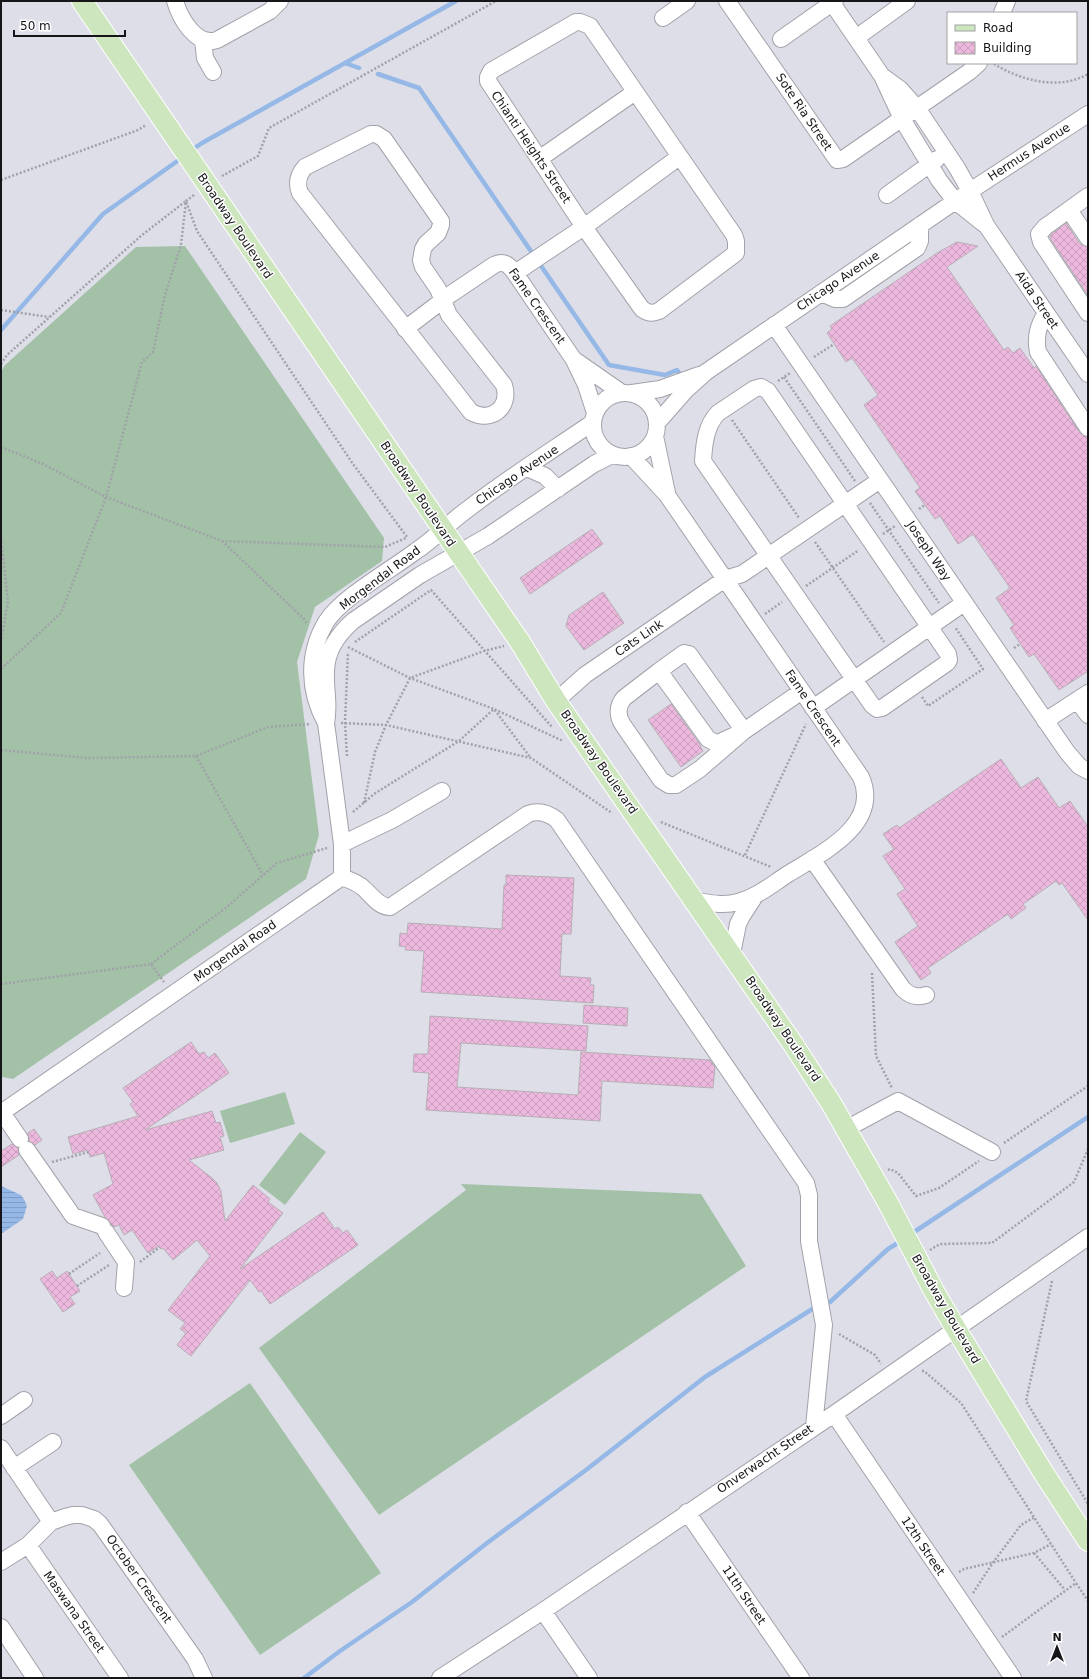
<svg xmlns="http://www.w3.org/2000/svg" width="1089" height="1679" viewBox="0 0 1089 1679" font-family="'DejaVu Sans',sans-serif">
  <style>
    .grass { fill: #a2c1a7 }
    .water { fill: url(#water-rules) }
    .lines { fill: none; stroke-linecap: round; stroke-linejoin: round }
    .stream { stroke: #95b8e6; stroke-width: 4.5 }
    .building { fill: url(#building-cross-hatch); stroke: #b7afb5 }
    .minor-casing { stroke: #a2a2ab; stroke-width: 18 }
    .major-casing { stroke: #fff; stroke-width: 22 }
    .path { stroke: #a1a1a9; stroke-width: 2.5; stroke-dasharray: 2 2; stroke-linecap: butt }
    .minor { stroke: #fff; stroke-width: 16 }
    .major { stroke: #cde6be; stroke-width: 20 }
    .labels { text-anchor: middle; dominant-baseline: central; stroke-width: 3; stroke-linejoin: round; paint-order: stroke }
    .street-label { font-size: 12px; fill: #16161a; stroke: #fff }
  </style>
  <defs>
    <pattern id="water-rules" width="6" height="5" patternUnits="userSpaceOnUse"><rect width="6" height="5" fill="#95b8e6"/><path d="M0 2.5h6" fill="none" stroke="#809dc5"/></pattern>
    <pattern id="building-cross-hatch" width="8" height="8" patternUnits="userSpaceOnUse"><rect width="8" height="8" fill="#ecb8de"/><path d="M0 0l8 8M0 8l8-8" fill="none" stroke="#ca9dbe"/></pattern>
  </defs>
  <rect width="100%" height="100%" fill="#dedee8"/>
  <path class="grass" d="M185 246 384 538 382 561 315 607 297 662 319 835 306 879 13 1079 2 1077 1 373 4 366 136 247Z
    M285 1092 295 1124 230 1143 220 1111Z
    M300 1132 326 1152 285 1205 259 1185Z
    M461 1184 701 1194 746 1266 379 1515 259 1348 466 1190Z
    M250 1383 381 1573 260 1655 129 1465Z"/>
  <path class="water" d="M1 1186 21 1195 24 1199 27 1206 23 1219 1 1234Z"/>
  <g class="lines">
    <path class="stream" d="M345 63 359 68
      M378 74 419 88 609 365 665 375 677 370 680 374
      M190 151 202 143 456 1
      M1 330 103 214 183 157
      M911 1234 1088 1117
      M824 1304 830 1302 888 1249 901 1241
      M304 1678 340 1651 412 1602 487 1543 586 1470 705 1377 817 1306"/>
  </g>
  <path class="building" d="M1066 223 1080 244 1088 247V296L1050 238 1051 234Z
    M957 242 978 246 947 267 1004 350 1008 347 1013 353 1020 348 1034 368 1036 366 1080 433 1088 437V671L1059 690 1034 654 1029 657 1010 628 1014 625 996 598 1010 588 973 534 958 544 940 516 935 519 915 491 920 488 864 405 878 395 852 358 846 362 827 333 832 329 830 326 937 253Z
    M592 529 603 544 530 594 520 578Z
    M603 592 624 623 584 650 566 626 569 615Z
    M671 704 701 746H700L703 751 681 767 648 720Z
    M1001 759 1021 788 1038 777 1059 808 1070 801 1088 827V920L1062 883 1059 885 1056 881 1023 904 1026 908 1011 919 1008 914 928 968 931 973 921 980 895 942 918 926 897 894 905 889 883 856 894 849 883 834 897 825 899 828Z
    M506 875 574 878 571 934H562L560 976 591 978 590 985H594L593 1003 421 992 424 951 405 950 406 947 399 946 400 933 407 934 408 923 502 929 504 885H506Z
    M584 1005 628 1008 627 1026 583 1023Z
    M430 1016 588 1026 586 1051 461 1043 457 1087 578 1095 581 1052 710 1060 715 1067 713 1088 602 1081 600 1121 426 1110 429 1073 413 1072 414 1054H428Z
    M191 1042 199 1054 204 1052 208 1058 215 1053 229 1073 145 1130 212 1111 216 1123 220 1122 224 1136 220 1137 224 1150 189 1160 212 1178 217 1183 221 1191 225 1221 253 1185 270 1199 268 1202 283 1213 240 1269 323 1212 335 1229 338 1227 343 1233 347 1230 358 1245 270 1304 261 1291 259 1292 250 1280 191 1356 177 1345 186 1333 180 1329 185 1323 168 1310 210 1256 197 1240 173 1260 163 1248 161 1249 159 1246 148 1253 132 1230 124 1235 119 1225 114 1227 105 1217 93 1195 113 1184 104 1153 90 1157 88 1150 73 1154 68 1137 138 1116 130 1104 133 1102 123 1088Z
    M34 1129 42 1140 35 1145 29 1141 28 1133Z
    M12 1144 18 1148 19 1155 1 1167V1151Z
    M52 1271 57 1278 67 1271 80 1291 70 1297 75 1304 63 1312 40 1279Z"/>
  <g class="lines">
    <defs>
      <path id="minor" d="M175 1C180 18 196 47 217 40L270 11 280 1
        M727 1 837 160 843 159 969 72 979 63
        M832 3 882 76 902 119 939 180 955 201 984 224
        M1002 13 1007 1
        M663 18 687 1
        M576 22H580L590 26 734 235 736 241V253L659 311C652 314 648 313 642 309L584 227 488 81V77L491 71Z
        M856 38 907 1
        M781 39 835 1
        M203 40 205 58 213 72
        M882 76 900 89 917 108 957 168 970 191 986 225 1088 374
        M371 134H376L384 139 441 221V225L438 233 426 244 423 249 421 260 423 267 438 289 449 315 504 385C511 408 491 423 471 412L300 193C296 183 298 175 305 167Z
        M539 159 635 92
        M887 195 937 159
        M1088 196 1045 227 1039 234 1041 242 1088 313
        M1069 210 1088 238
        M515 273 584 227 679 157
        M821 293 835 299H843L917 248 920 241V225
        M1046 313C1038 326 1035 337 1038 352L1088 428
        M774 325 1067 752 1079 766 1088 771
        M405 329 451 294 494 265C504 260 509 265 515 273L574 360 586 385 595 413
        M576 361 622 393
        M761 387 768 391 948 654 949 660 947 663 882 708 877 709 872 705 703 461C704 444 706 425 718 413L754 389Z
        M632 393 660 389 699 375
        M593 425a32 32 0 1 1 64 0a32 32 0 1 1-64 0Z
        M657 423 686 390 706 372 970 191 1088 114
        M655 436 667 493
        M631 456 667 495 861 777C882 825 820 854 788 874 771 885 757 897 738 902 724 906 710 903 696 901
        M527 468 545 476 558 489
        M659 671 684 653 689 654 744 731
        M1077 700 1088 715
        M556 701 585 675 725 579 742 574 880 480
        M813 708 964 603
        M1045 721 1088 693
        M326 723C308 691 307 654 326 622 342 597 391 570 416 551 434 539 450 522 468 509 508 478 551 451 592 423
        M744 731 700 769 676 785H669L661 780 623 725C617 716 617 706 624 698L659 671 708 739 716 743 720 742 744 731 802 691
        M342 844 392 820 442 791
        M812 859 903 989C910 996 917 998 926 995
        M342 877C349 880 356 882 362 887 371 894 378 907 390 907L528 814C539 810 548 813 557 820L806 1183 809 1195V1241L824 1325 814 1427
        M732 954 738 924 742 916 755 896
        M1 1111 20 1139
        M1 1113 342 877V844L326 723C330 704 325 691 326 672 326 652 338 634 353 621L420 575 488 536 594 464 612 455
        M846 1129 898 1101 992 1152
        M27 1150 73 1216 102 1226
        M106 1232 126 1262 124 1288
        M834 1414 1013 1678
        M1 1416 24 1400
        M1 1448 51 1522
        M14 1468 53 1442
        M687 1512 801 1678
        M28 1545 120 1678
        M1 1562 28 1545 51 1522 65 1517 73 1515H82L94 1519 100 1524 195 1659 204 1678
        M543 1611 589 1678
        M1 1627 35 1678
        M440 1678 543 1611 834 1414 1088 1237"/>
      <path id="major" d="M82 1 459 553 520 642 556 701 793 1044 831 1103 887 1201 934 1291 956 1329 1043 1472 1088 1541"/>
    </defs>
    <use href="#minor" class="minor-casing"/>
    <use href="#major" class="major-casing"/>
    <path class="path" d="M994 64C1020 80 1059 91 1088 74
      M222 176 258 156 269 128 496 1
      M1 180 138 130 146 125
      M1 310 49 317
      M814 357 834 344
      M1 364 7 355 142 235 186 201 197 231 353 464 407 537
      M784 377 855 481
      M778 381 790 373
      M732 420 799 518
      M1 447 43 464 106 497 222 541 385 547 406 538
      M870 503 939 603
      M919 509 925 505
      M883 534 895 526
      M1 538 8 602 1 641
      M222 541 304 619 308 625
      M815 542 884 642
      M806 586 859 550
      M765 614 782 602
      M355 642 431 590 552 727
      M348 647 410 678 494 709 530 757
      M1014 648 1020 644
      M1 669 61 613 106 497 142 362 153 352 165 295 181 245 186 201 194 195
      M922 697 928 706 983 669 955 627
      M341 723 386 725 531 758 612 813
      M1 750 87 758 196 756 268 727 311 724
      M196 756 263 875
      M347 756 345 723 348 652
      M364 803 375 752 386 725 410 678 484 651 504 646
      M353 812 374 794 459 741 494 709 563 741
      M661 822 771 867
      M745 855 806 724
      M151 964 227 907 277 863 327 848
      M872 973 876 1056 892 1088
      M1 984 151 964 164 982
      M1004 1143 1088 1086
      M52 1162 89 1152
      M888 1170 890 1169 898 1173 916 1196 939 1188 979 1161
      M930 1250 940 1244 992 1243 1074 1182 1088 1149
      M140 1262 160 1247
      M69 1274 100 1253
      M1052 1281 1026 1401 1088 1504
      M77 1286 109 1265
      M839 1334 875 1355 881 1364
      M922 1371H924L961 1403 1076 1583
      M1034 1553 1065 1590
      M959 1572 964 1569 1034 1553 1051 1544
      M973 1593 992 1564 1021 1525 1035 1517
      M1002 1637 1076 1583 1088 1601"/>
    <use href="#minor" class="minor"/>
    <use href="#major" class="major"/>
  </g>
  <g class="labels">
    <g class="street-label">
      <text transform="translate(804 112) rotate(56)">Sote Ria Street</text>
      <text transform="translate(531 147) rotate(56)">Chianti Heights Street</text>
      <text transform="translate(1029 152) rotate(-33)">Hermus Avenue</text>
      <text transform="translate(235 226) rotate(56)">Broadway Boulevard</text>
      <text transform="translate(838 281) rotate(-34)">Chicago Avenue</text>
      <text transform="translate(1037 300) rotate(56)">Aida Street</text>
      <text transform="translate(537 306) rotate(55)">Fame Crescent</text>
      <text transform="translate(517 475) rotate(-34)">Chicago Avenue</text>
      <text transform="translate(418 494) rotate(56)">Broadway Boulevard</text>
      <text transform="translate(929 551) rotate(56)">Joseph Way</text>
      <text transform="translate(380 578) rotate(-37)">Morgendal Road</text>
      <text transform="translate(639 638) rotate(-34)">Cats Link</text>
      <text transform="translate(813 708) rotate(56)">Fame Crescent</text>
      <text transform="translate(599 762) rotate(55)">Broadway Boulevard</text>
      <text transform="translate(235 951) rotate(-35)">Morgendal Road</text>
      <text transform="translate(783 1029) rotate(56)">Broadway Boulevard</text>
      <text transform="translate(946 1309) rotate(60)">Broadway Boulevard</text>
      <text transform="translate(765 1459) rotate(-34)">Onverwacht Street</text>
      <text transform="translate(923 1546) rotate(56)">12th Street</text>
      <text transform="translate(139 1579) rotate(55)">October Crescent</text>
      <text transform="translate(744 1595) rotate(56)">11th Street</text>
      <text transform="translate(74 1612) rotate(55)">Maswana Street</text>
    </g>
  </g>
  <rect width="1089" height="1679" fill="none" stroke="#16161a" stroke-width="4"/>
  <rect x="947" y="12" width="130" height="52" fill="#ffffff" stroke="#a2a2a3"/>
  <rect x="955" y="25" width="20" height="6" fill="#cde6be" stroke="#a2a2a3"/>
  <text x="983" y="32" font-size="12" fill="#16161a">Road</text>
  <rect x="955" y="42" width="20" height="12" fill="url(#building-cross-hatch)" stroke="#a2a2a3"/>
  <text x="983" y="52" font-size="12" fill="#16161a">Building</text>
  <g transform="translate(1057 1647)" stroke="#ffffff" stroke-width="3" paint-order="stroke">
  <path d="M0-3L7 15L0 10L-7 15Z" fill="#16161a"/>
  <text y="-6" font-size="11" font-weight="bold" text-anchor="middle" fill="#16161a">N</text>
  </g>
  <path d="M14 30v6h111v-6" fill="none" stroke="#16161a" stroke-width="2"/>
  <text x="20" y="30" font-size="12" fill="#16161a" stroke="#ffffff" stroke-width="3" paint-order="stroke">50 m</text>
</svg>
